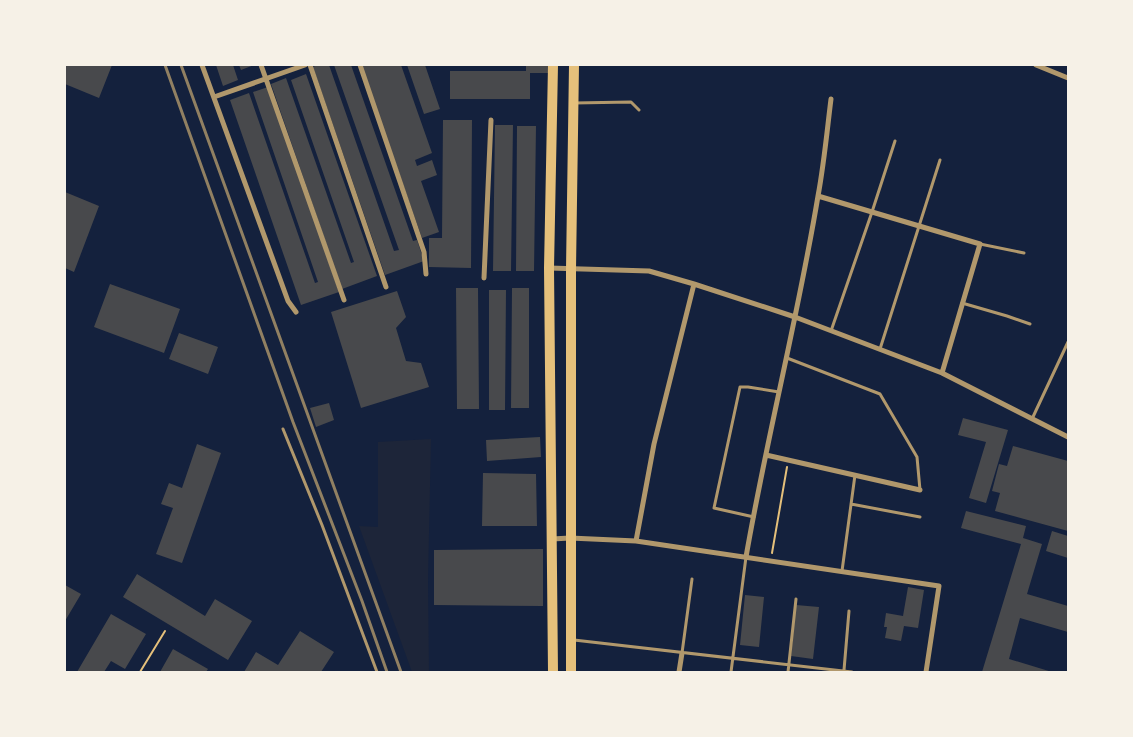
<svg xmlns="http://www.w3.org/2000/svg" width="1133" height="737" viewBox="0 0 1133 737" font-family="Lato,sans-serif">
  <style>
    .green { fill: #1d2539 }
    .building { fill: #48494c }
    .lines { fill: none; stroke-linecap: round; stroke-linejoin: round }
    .path { stroke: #e5c07b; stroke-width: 2 }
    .service { stroke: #b1986c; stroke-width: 3 }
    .minor { stroke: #b1986c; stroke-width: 5 }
    .primary { stroke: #e5c07b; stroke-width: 10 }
    .rail { stroke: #918062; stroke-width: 3 }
  </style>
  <rect width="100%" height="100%" fill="#14213d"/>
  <path class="green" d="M431 439 428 581 429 672H412L359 526 378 527V442Z"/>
  <path class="building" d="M65 65H112L99 98 65 84Z
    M216 65H233L238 80 223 86Z
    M239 65H254L241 70Z
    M317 65H329L394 251 399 250 334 65H351L413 241 417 240 424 261 385 275 313 67Z
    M361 65H401L432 153 415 160 417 166 432 160 437 175 421 181 439 232 422 238Z
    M407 65H425L440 109 424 114Z
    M526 65H548V73H530V99H450V71H526Z
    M306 74 377 276 342 289 271 84 286 78 351 263 354 262 291 80Z
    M268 87 339 292 301 305 230 100 249 93 315 283 318 282 253 92Z
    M443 120H472L471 268 429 267V238H442Z
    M495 125H513L511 271H493Z
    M517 126H536L534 271H516Z
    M65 192 99 206 74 272 65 268Z
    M110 284 180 309 164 353 94 327Z
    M456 288H478L479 409H457Z
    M512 288H529V408H511Z
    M489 290H506L505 410H489Z
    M397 291 406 317 396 328 406 361 421 363 429 387 361 408 331 312Z
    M179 333 218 347 208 374 169 359Z
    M329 403 334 420 316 427 310 408Z
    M963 418 1008 430 986 503 969 498 986 442 958 435Z
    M540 437 541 457 487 461 486 440Z
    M197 444 221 453 182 563 156 554 173 508 161 504 169 483 182 488Z
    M1013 446 1068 461V531L995 511 1000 493 992 491 999 464 1007 466Z
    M483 473 536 474 537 526H482Z
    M966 511 1026 526 1023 538 1042 544 1027 594 1068 606V632L1020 618 1009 659 1052 672H982L1021 544 961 528Z
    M1052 531 1068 536V558L1046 551Z
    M543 549V606L434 605V550Z
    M137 574 205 616 215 599 252 621 228 660 123 597Z
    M65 585 81 594 65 621Z
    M908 587 924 590 918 628 904 626 901 641 885 638 887 627H884L886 613 903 616Z
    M745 595 764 597 759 647 740 645Z
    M796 605 819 607 813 659 791 656Z
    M111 614 146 634 125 669 111 661 104 672H77Z
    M300 631 334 652 321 672H244L256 652 278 665Z
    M173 649 208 669 206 672H160Z"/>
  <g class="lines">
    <path class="path" d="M772 553 787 467
      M140 672 165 631"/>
    <path class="service" d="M574 103 631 102 639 110
      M980 244 1024 253
      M962 303 1007 316 1030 324
      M831 331 872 212 895 141
      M880 349 940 160
      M787 358 880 394 917 457 920 490
      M1032 419 1068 342
      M283 429 322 525 377 672
      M851 504 920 517
      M754 517 714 508 740 387H748L779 392
      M842 571 855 475
      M574 640 852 672
      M682 653 692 579
      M844 670 849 611
      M731 672 746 557
      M788 672 796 599"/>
    <path class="minor" d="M202 65 288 301 296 312
      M261 65 344 300
      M310 65 386 287
      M360 65 424 252 426 274
      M1036 65 1068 78
      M214 97 305 65
      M818 196 980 244 942 373
      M549 268 649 271 694 284 795 317 942 373 1068 437
      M484 278 491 120
      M766 455 920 490
      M552 539 570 538 636 541 939 586 926 672
      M636 541 654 444 694 284
      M746 557C767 436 798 317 818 196 824 164 827 131 831 99
      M679 672 682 653"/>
    <path class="primary" d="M553 65 549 268 553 672
      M571 672V269L574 65"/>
    <path class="rail" d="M165 65 293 422 362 601 387 672
      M181 65 401 672"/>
  </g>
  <rect width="1133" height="737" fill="none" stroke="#f6f1e7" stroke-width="132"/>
</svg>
